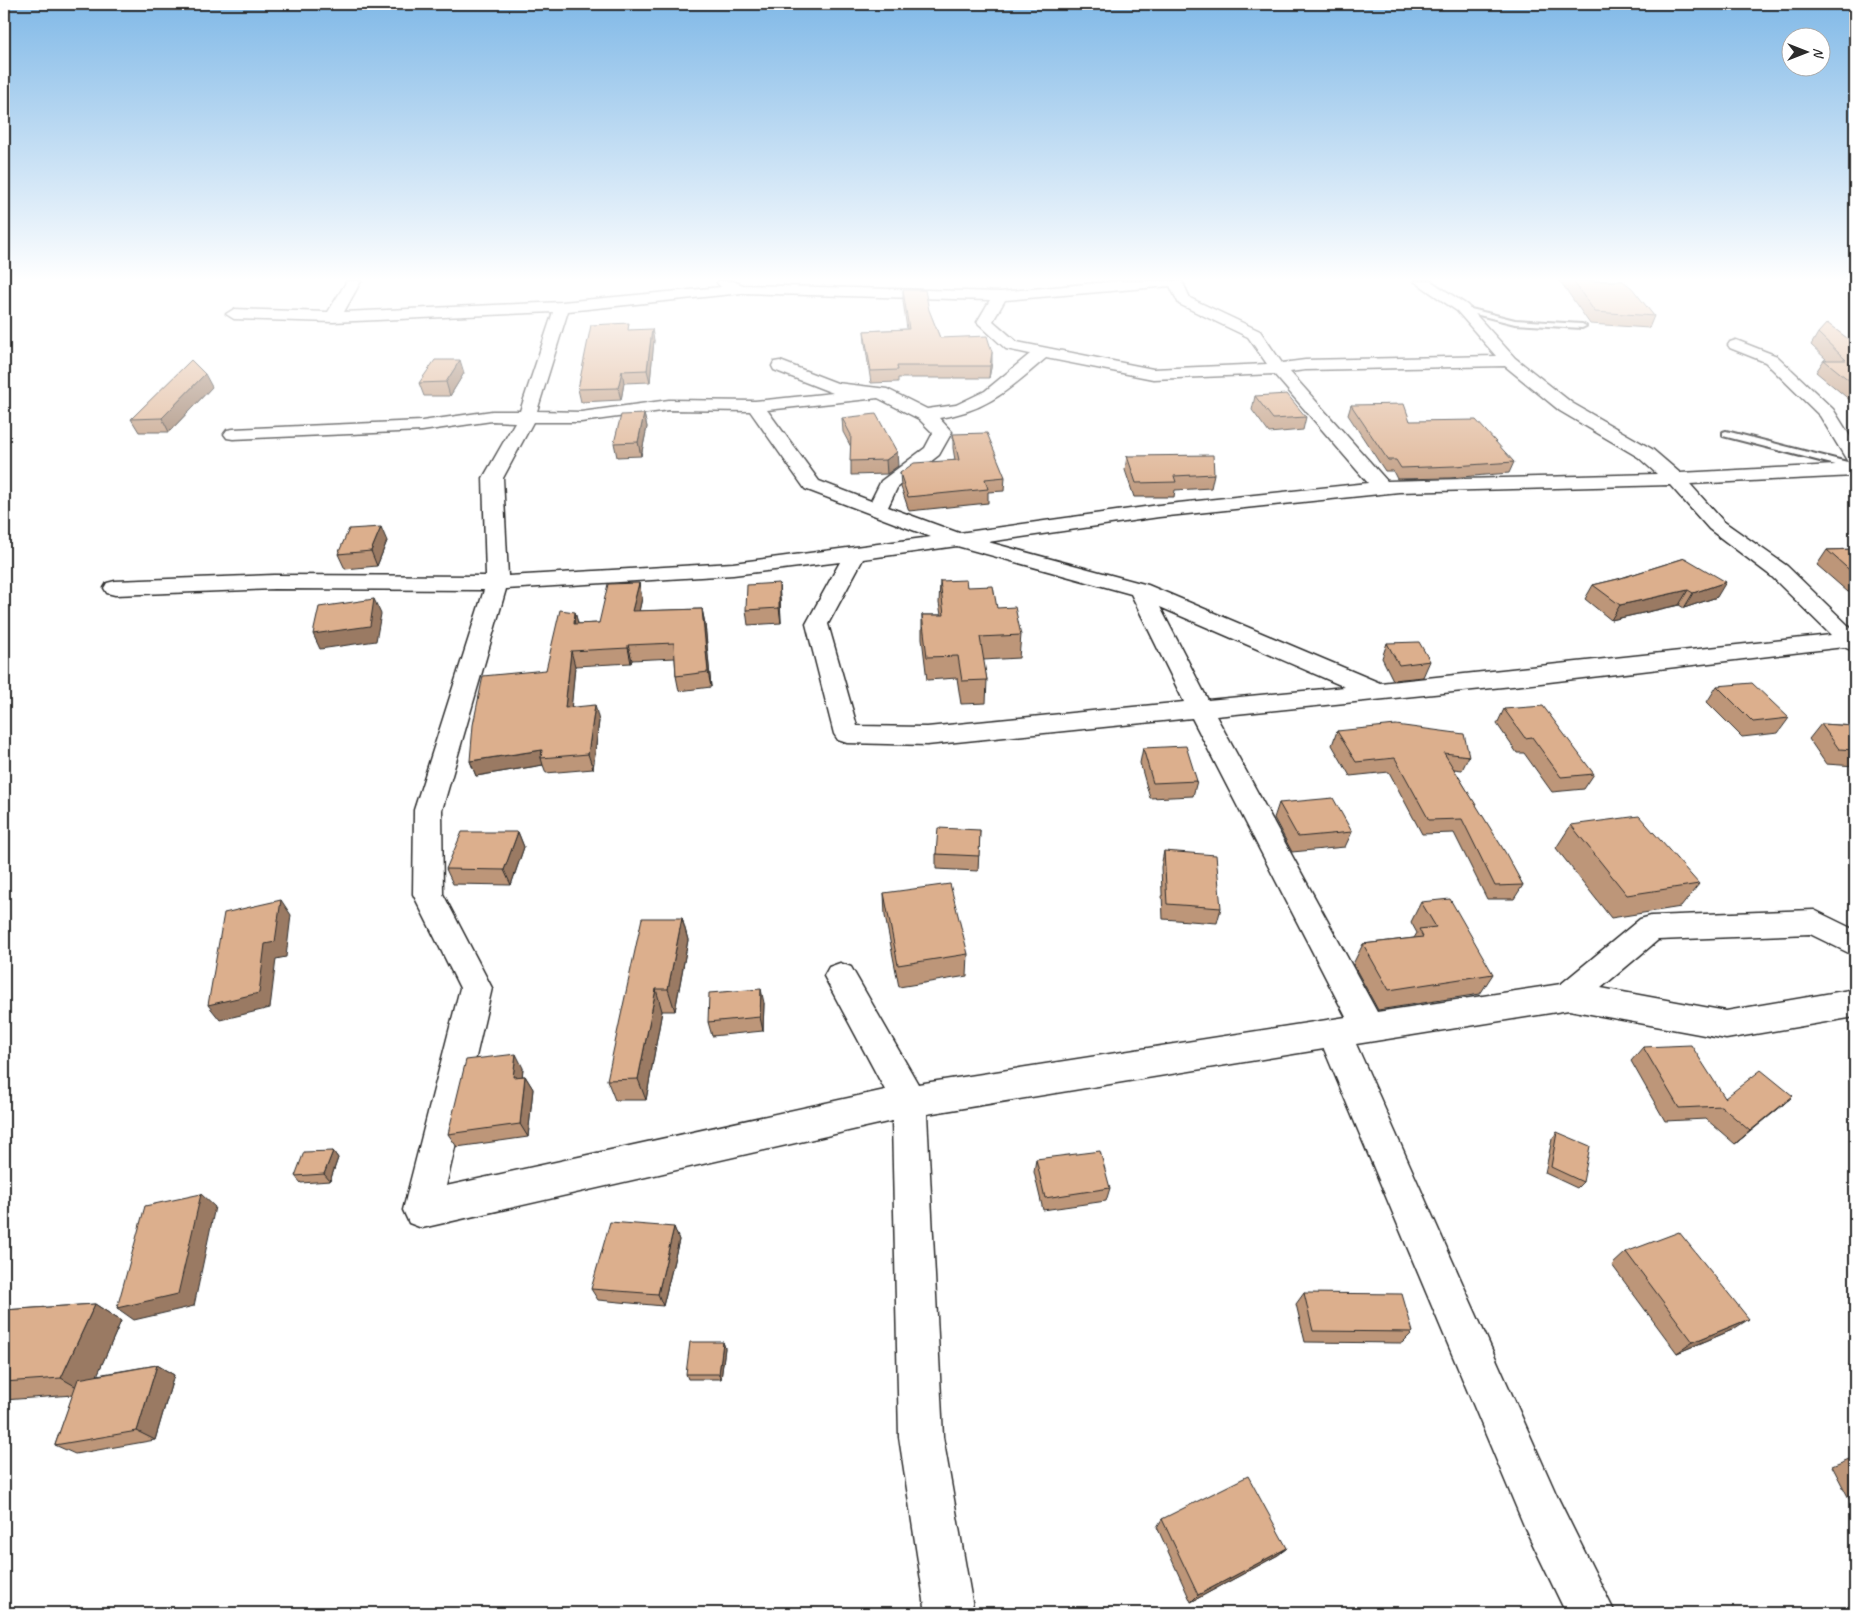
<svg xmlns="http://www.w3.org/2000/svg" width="1859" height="1617" viewBox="0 0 1859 1617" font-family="Caveat,sans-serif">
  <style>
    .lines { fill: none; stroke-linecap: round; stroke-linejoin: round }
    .lane-casing { stroke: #2b2b2b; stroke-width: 4 }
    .street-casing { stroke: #2b2b2b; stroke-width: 3 }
    .lane { fill: #fff; fill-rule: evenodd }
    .street { fill: #fff; fill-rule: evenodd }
    .wall { fill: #bd9679; stroke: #2b2b2b }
    .shaded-wall { fill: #9a7a63; stroke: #2b2b2b }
    .building { fill: #dcaf8d; stroke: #2b2b2b }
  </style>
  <rect width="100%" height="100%" fill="#fff"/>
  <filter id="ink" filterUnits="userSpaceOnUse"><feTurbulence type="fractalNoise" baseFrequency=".02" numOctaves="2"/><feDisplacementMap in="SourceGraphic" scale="10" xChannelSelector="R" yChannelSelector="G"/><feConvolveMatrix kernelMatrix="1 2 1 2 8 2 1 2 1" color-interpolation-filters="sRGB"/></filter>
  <g filter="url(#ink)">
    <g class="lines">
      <defs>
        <path id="lane" d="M1459 306 1515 320 1582 324 1586 326 1582 328 1515 324 1459 310Z
          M1726 431 1855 464V470L1723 436V432Z"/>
        <path id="street" d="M347 281H361L344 312 562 302 721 287 717 283 718 281H733L743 285 1000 292 1118 281H1182L1190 298 1260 331 1282 363 1305 360 1496 356 1457 311 1414 281H1431L1467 305 1515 358 1572 403 1652 449 1680 473 1855 464V476L1690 484 1723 521 1787 566 1855 632V652L1844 647 1532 684 1216 716 1377 1012 1561 984 1640 919 1651 916 1814 910 1855 930V956L1810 934 1658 940 1601 988 1726 1011 1855 989V1017L1726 1039 1569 1010 1356 1044 1557 1496 1615 1613H1566L1525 1528 1324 1049 927 1114 943 1437 974 1613H926L899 1437 892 1121 422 1228 409 1223 403 1210 460 988 413 894 414 810 484 590 274 589 115 595 107 593 104 588 107 583 115 581 274 575 486 576 483 478 515 422 492 421 422 431 233 439 227 438 224 434 227 430 233 429 422 421 492 411H520L553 312 333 322 234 319 226 314 234 309 328 312ZM1170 286 1179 304 1248 337 1267 364 1153 369 1017 342 993 321 1005 300ZM742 293 990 300 977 322 980 325 1006 349 1030 354 985 391 956 405 927 409 887 389 837 383 780 361 774 362 772 366 774 370 833 393 755 401 669 400 581 412 537 411 568 311ZM1046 358 1153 379 1274 374 1368 483 1159 505 959 533 888 507 897 488 939 455 952 432 939 418C988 411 1010 388 1046 358ZM1505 366 1560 411 1638 457 1657 474 1387 481 1290 372 1305 370ZM878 398 919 419 933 433 925 448 881 481 871 501 819 481 767 410ZM669 410 750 411 805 489 931 537 733 563 508 576 503 478 533 422H581ZM1670 485 1709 529 1771 576 1831 635 1380 683 1148 585 988 542 1159 517 1399 492ZM957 546 1131 594 1184 702 927 727 857 726 828 624 863 559ZM840 562 806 624 834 734 838 740 847 743 927 745 1192 718 1346 1017 918 1084 851 967 840 963 829 967 824 976 885 1090 446 1186 492 988 443 894 442 810 506 589 733 575ZM1160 607 1345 687 1208 700Z
          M1736 340 1777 356 1833 409 1855 444V464L1848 462 1820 416 1765 362 1730 348 1728 345 1730 342Z"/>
      </defs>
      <use href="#lane" class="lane-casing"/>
      <use href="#street" class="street-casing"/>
      <use href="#lane" class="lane"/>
      <use href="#street" class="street"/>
    </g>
    <path class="wall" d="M1560 281H1623L1654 316 1649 328 1590 324Z
      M903 290 929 310 940 338 992 363 989 378H898V382L871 383 865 343 864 331 907 329 903 301Z
      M631 330 654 340 650 382 624 383 621 400 581 402 578 389Z
      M1818 333 1855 344V401H1851L1816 372 1824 360H1827L1811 345Z
      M464 373 450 396H424L419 383Z
      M212 387 169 432H139L131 419Z
      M1255 396 1306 417 1303 430 1269 433 1252 410Z
      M1351 405 1410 421 1514 462 1509 473 1450 478 1397 479 1393 471H1385L1348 415Z
      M644 414 647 427 641 456 617 457 614 443Z
      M842 418 898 466 887 474 851 475V447L843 432Z
      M953 434 1005 477 1004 491 988 492V503L909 511 901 487 900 473 955 460 953 448Z
      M1127 456 1214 474 1211 488 1175 490 1174 497H1134L1125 470Z
      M387 541 377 566 345 569 338 554Z
      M1855 549V592H1848L1817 565 1827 550Z
      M1685 558 1717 597 1684 608 1679 605 1611 620 1585 599 1593 585 1618 579Z
      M940 581 967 587 997 608 1021 635 1019 658 983 660 987 680 986 703 961 704 957 678 927 680 922 638V615H941L939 603Z
      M639 583 642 598 639 611 702 609 705 624 711 687 679 691 676 676 675 658 632 660 631 663 575 666 571 707 599 721 593 769 546 773 543 765 476 776 470 761 546 670 575 612 578 624 599 623Z
      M780 597 781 623 748 625 746 610Z
      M1387 643 1430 661 1423 677 1393 680 1382 658Z
      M1717 686 1789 718 1778 733 1742 737 1707 702Z
      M1504 709 1594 774 1584 789 1552 792 1524 753H1517L1497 724Z
      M1821 724 1855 726V766L1826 764 1809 739Z
      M1337 731 1469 756 1462 770 1454 769 1523 885 1514 899H1487L1454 833 1422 834 1389 772 1350 776 1332 745Z
      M1143 748 1197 781 1193 796 1150 798 1140 763Z
      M1279 803 1352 832 1345 847 1292 852 1274 818Z
      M1571 825 1699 884 1681 907 1611 918 1556 848Z
      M1855 826V834L1852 830Z
      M980 830 978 871 936 869V854Z
      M518 832 524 847 511 885 453 884 446 869Z
      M1164 851 1221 908 1217 923 1163 919 1161 867Z
      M884 893 968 954 967 976 899 987 885 916Z
      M1421 902 1493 974 1480 994 1378 1010 1353 964 1363 944 1414 938 1417 933 1411 922Z
      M682 918 688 940 675 1011H662L646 1100H615L607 1080Z
      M764 1003 763 1031 712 1036 708 1022Z
      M1643 1047 1725 1098 1793 1096 1735 1144 1706 1119 1665 1121 1631 1061Z
      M523 1068 522 1076H525L533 1089 528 1137 457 1147 448 1134Z
      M1557 1132 1583 1182 1577 1188 1545 1173 1552 1139Z
      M333 1151 338 1158 330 1181 301 1183 295 1176Z
      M1036 1159 1110 1188 1106 1201 1043 1210 1034 1172Z
      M674 1227 679 1240 663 1306 598 1300 591 1289Z
      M1626 1252 1732 1330 1677 1353 1612 1265Z
      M1304 1293 1413 1332 1402 1343 1305 1342 1296 1304Z
      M95 1304 121 1321 97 1375 157 1365 174 1375 155 1440 75 1454 55 1445 73 1395 4 1400V1310Z
      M723 1342 725 1348 721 1379H688L686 1374Z
      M1854 1457H1855V1510L1832 1466Z
      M1162 1519 1287 1548 1278 1555 1191 1602 1157 1527Z"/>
    <path class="shaded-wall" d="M652 329 654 340 650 382 647 370Z
      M992 352V363L989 378 990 366Z
      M460 360 464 373 450 396 446 382Z
      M622 371 624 383 621 400 618 388Z
      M205 374 212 387 169 432 162 418Z
      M644 414 647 427 641 456 638 442Z
      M897 452 898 466 887 474 886 460Z
      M381 527 387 541 377 566 371 551Z
      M1726 582 1717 597 1684 608 1693 593Z
      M639 583 642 598 636 626 632 611Z
      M779 583 780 597 781 623 779 608Z
      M1688 590 1679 605 1611 620 1620 605Z
      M374 599 381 614 376 641 320 649 313 634Z
      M702 609 705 624 711 687 708 672Z
      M575 612 579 627 574 624Z
      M628 645 632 660 631 663 628 648Z
      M571 651 575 666 570 723 565 708Z
      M595 705 599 721 593 769 588 754Z
      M542 750 541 758 543 765 476 776 470 761Z
      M518 832 524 847 511 885 504 870Z
      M281 900 291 915 286 957 276 959 270 1008 220 1020 208 1005 265 944Z
      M682 918 688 940 675 1011 668 989Z
      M656 989 662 1011 646 1100 638 1079Z
      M761 989 764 1003 763 1031 760 1017Z
      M516 1054 523 1068 521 1091 513 1077Z
      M525 1076 533 1089 528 1137 520 1124Z
      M1793 1096 1777 1110 1735 1144 1750 1131Z
      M333 1151 338 1158 330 1181 324 1174Z
      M201 1194 215 1207 194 1306 134 1320 117 1308Z
      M674 1227 679 1240 663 1306 658 1294Z
      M95 1304 121 1321 89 1394 61 1378Z
      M1749 1319 1732 1330 1677 1353 1693 1342Z
      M723 1342 725 1348 721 1379 719 1374Z
      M157 1365 174 1375 155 1440 137 1431Z
      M1287 1548 1278 1555 1191 1602 1198 1595Z"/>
    <path class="building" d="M1573 281H1623L1632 288 1654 316 1595 312Z
      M903 290H925L929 310 940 338 987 336 992 352 990 366H897L898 370 871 371 864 331 909 329Z
      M629 323 628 330 652 329 647 370 622 371 618 388 578 389 591 325Z
      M1827 323 1855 344V385L1824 360H1846L1818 333Z
      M191 360 205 374 162 418 131 419Z
      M435 360H460L446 382 419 383Z
      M1287 394 1306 417 1273 419 1255 396Z
      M1404 404 1410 421 1476 420 1514 462 1454 466 1401 468 1396 460H1388L1351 405Z
      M644 414 638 442 614 443 621 415Z
      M876 414 897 452 886 460 850 461 851 435 842 418Z
      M987 433 1005 477 985 479 988 489 908 497 900 473 914 463 959 460 953 434Z
      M1213 455 1214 474 1174 476 1176 482 1136 483 1127 456Z
      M381 527 371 551 338 554 349 529Z
      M1855 549V575L1827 550Z
      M1685 558 1726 582 1693 593 1688 590 1620 605 1593 585 1618 579Z
      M966 580 967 587 993 586 997 608 1015 607 1021 635 980 637 987 680 962 681 958 656 927 657 922 615H944L940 581Z
      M639 583 632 611 702 609 708 672 676 676 674 643 628 645V648L571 651 565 708 595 705 588 754 541 758 542 750 470 761 473 725 483 676 546 670 560 610 575 612 574 624 599 623 608 584Z
      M779 583V608L746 610 747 585Z
      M374 599 370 626 313 634 319 607Z
      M1419 642 1430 661 1399 665 1387 643Z
      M1752 683 1789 718 1753 722 1717 686Z
      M1543 706 1594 774 1561 777 1532 737 1525 738 1504 709Z
      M1821 724 1855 726V750L1839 749Z
      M1396 725 1464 734 1469 756 1444 753 1505 852 1523 885 1495 886 1462 819 1429 820 1395 758 1356 762 1337 731Z
      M1186 746 1197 781 1153 783 1143 748Z
      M1333 798 1352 832 1298 837 1279 803Z
      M1639 816 1699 884 1627 895 1571 825Z
      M938 828 980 830 979 856 936 854Z
      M462 832H518L504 870 446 869Z
      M1164 851 1216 855 1221 908 1167 904Z
      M950 884 968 954 898 965 884 893Z
      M1450 899 1493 974 1389 990 1363 944 1423 937 1419 929 1436 927 1421 902Z
      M281 900 275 942 265 944 259 993 208 1005 224 913Z
      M642 918H682L668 989H656L638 1079 607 1080Z
      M761 989 760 1017 708 1022 709 993Z
      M1691 1045 1725 1098 1761 1070 1793 1096 1750 1131 1721 1106 1679 1108 1643 1047Z
      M516 1054 513 1077 525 1076 520 1124 448 1134 466 1060Z
      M1557 1132 1590 1146 1583 1182 1551 1167Z
      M333 1151 324 1174 295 1176 304 1152Z
      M1100 1151 1110 1188 1045 1198 1036 1159Z
      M201 1194 178 1294 117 1308 145 1206Z
      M610 1222 674 1227 658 1294 591 1289Z
      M1679 1232 1749 1319 1693 1342 1626 1252Z
      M1304 1293 1402 1294 1413 1332 1313 1331Z
      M95 1304 61 1378 4 1382V1310Z
      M690 1342H723L719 1374H686Z
      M157 1365 137 1431 55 1445 78 1379Z
      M1248 1476 1287 1548 1198 1595 1162 1519Z"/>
  </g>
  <linearGradient id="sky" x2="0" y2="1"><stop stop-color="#81b9e7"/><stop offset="0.55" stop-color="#fff"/><stop offset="1" stop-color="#fff" stop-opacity="0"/></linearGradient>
  <rect width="1859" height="508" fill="url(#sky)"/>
  <rect width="1859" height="1617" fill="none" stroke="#fff" stroke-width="20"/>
  <rect x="10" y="10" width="1839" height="1597" fill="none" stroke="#2b2b2b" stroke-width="2" filter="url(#ink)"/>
  <g transform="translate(1806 52) rotate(90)"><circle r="24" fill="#ffffff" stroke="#aaaaaa"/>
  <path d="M0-4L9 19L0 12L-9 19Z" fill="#2b2b2b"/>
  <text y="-8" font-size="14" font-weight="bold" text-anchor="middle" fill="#2b2b2b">N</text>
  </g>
</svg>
